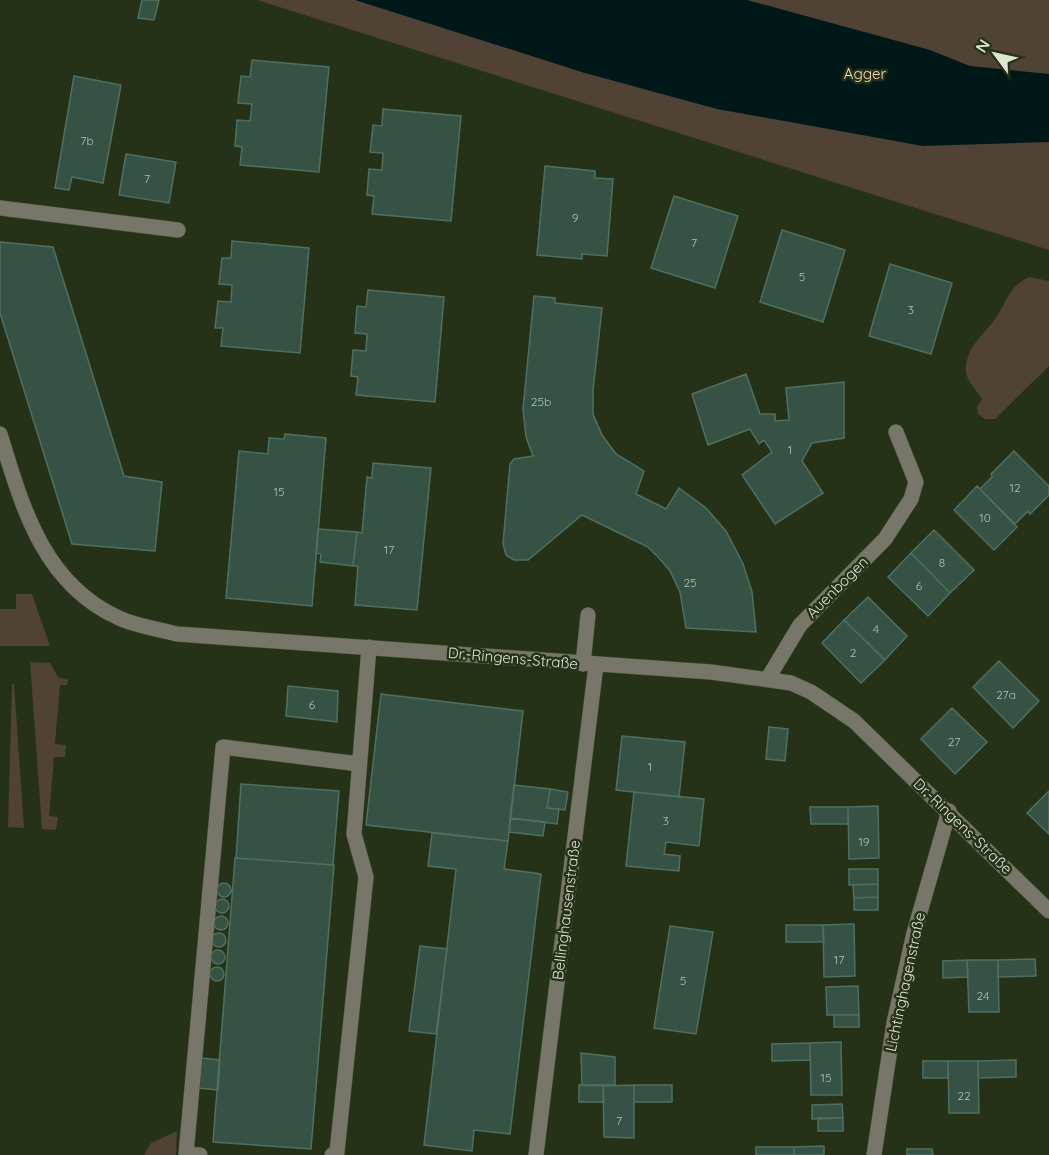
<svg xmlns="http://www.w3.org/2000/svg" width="1049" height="1155" viewBox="0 0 1049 1155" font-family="Quicksand,sans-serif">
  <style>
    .green { fill: #504234 }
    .water { fill: #001818 }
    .building { fill: #365244; stroke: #4f7060; stroke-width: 1.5 }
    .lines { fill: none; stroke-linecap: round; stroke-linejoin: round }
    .minor-casing { stroke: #424e36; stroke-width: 16 }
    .minor { stroke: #787668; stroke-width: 15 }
    .labels { text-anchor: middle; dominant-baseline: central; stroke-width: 5; stroke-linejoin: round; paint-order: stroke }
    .number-label { font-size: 12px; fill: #b2c0b0 }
    .park-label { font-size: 15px; fill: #fad9b7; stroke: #253218 }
    .street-label { font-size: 15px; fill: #dce4d4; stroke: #253218 }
  </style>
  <rect width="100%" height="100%" fill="#253218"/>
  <path class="green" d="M257 0H1049V250Z
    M1029 277 1049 281V366L995 419H985L978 414 977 407 982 399C977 391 966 380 966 371 965 348 983 336 995 319 1008 301 1007 288 1029 277Z
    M16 594H32L50 646H0V609H16Z
    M30 662 50 663 58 677 68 680 67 685H60L55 744 66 745 65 757H54L49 816 58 817 56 830 42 829Z
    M12 684H14L24 828 8 827Z
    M177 1131 176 1155H144L151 1143Z"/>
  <path class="water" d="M355 0H747L930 50 970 66 1049 74V142L923 146 717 109 585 73Z"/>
  <path class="building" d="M142 0H159L154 20 138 18Z
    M252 60 329 67 319 172 240 165 242 147 235 146 237 120 250 121 252 104 238 103 241 76 250 77Z
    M74 76 121 85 103 183 72 177 69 190 55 188Z
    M383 109 461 116 451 221 372 214 374 196 367 195 369 169 382 170 383 153 370 152 373 125 382 126Z
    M126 154 176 162 169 203 119 195Z
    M545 166 595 171V178L613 179 607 256 582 254V259L537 255Z
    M674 196 738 216 715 288 651 268Z
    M782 230 845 250 823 322 760 302Z
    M232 241 309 248 300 353 221 346 223 328H215L218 301 231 302 232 285 219 284 222 258H231Z
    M0 242 53 247 124 476 162 482 155 551 72 544 0 313Z
    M890 264 952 283 931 354 869 336Z
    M368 290 444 297 435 402 356 395 358 377 351 376 353 350 366 351 367 334 355 333 357 306 366 307Z
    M534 296 555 298V303L602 308 593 391V414L602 435 616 454 644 471 636 494 666 509 679 488 706 508 726 531 743 564 752 592 756 632 686 628 680 592 670 571 659 558 648 547 582 515 528 560H514L506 555 503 544 510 464 514 459 533 456 526 437 523 409Z
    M746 374 760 414H775V421L789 420 786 388 844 382V438L812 443 802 461 823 493 775 524 742 475 772 452 764 440 759 444 750 429 708 445 692 394Z
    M285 434 326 438 312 606 226 598 239 451 268 454 269 438 284 439Z
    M1014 451 1049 486V495L1030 514 1028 511 1015 524 980 489 992 477 991 474Z
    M373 463 431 468 417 610 355 605 358 566H353L357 532 362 533 367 477 372 478Z
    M977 486 1017 527 994 550 954 510Z
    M318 529 357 532 353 566 320 562 321 554 316 553Z
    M934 530 974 570 950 593 911 553Z
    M911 553 950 593 928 616 888 577Z
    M868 597 907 636 885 660 844 620Z
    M844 620 885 660 861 683 822 643Z
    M999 661 1039 701 1013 728 973 687Z
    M288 686 338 691 337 722 286 716Z
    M381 694 523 711 508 841 366 825Z
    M952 708 987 742 955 774 921 739Z
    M769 727 788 729 785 761 766 759Z
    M622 736 685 742 679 797 616 790Z
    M241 784 339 791 333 865 236 858Z
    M514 785 550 789 547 808 559 809 557 824 510 818Z
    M550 789 568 792 565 810 547 808Z
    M1049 791V834L1027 813Z
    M634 792 704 799 699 846 666 842 664 854 680 856 679 871 626 866Z
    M878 806 879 858 849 859 848 807Z
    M810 807H848V824H811Z
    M510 818 545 822 543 836 509 832Z
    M432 833 508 841 504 869 541 874 510 1134 474 1130 472 1151 424 1145 456 869 428 866Z
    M235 858 334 865 311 1149 213 1142Z
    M849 869H878V884L849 885Z
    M217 890a7 7 0 1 1 14 0a7 7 0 1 1-14 0Z
    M878 884V897L854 898 853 885Z
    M878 897V910H854V898Z
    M215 906a7 7 0 1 1 14 0a7 7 0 1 1-14 0Z
    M214 923a7 7 0 1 1 14 0a7 7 0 1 1-14 0Z
    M854 924 855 976 824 977 823 925Z
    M786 925H823L824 942H786Z
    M670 926 713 932 696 1034 654 1028Z
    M212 940a7 7 0 1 1 14 0a7 7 0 1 1-14 0Z
    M420 946 447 949 436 1034 409 1031Z
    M211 957a7 7 0 1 1 14 0a7 7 0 1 1-14 0Z
    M1035 959 1036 976 998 977V960Z
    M967 960H998L999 1012H969Z
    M967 960 968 977 943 978V961Z
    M210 974a7 7 0 1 1 14 0a7 7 0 1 1-14 0Z
    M858 986 859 1015H827L826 987Z
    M834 1015H859V1027H834Z
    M841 1042 842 1095H811L810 1043Z
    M810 1043V1060L772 1061V1044Z
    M581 1053 615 1057V1085H582Z
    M201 1058 220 1060 218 1090 198 1088Z
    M1016 1060V1077L978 1078V1061Z
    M923 1061H948V1078H923Z
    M948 1061H978L979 1113H949Z
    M579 1085 603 1086 604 1102H579Z
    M634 1085V1138L604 1137 603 1086Z
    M634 1085H672V1102H634Z
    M842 1104 843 1118 812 1119V1105Z
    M818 1118H843V1131H818Z
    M824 1146V1155H794V1147Z
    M756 1147H794V1155H756Z
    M907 1149H932L933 1155H907Z"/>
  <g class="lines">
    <defs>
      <path id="minor" d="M0 208 178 230
        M0 434C22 506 43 584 119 618 136 626 158 629 177 634L711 672 791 683 811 692 854 721 1049 911
        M583 664 588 615
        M768 678 800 625 885 539 911 499 916 482 896 432
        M200 1155 186 1154 223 747 359 764
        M332 1155 337 1152 366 877 354 834 369 647
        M536 1155 596 665
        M874 1155 894 1023 914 933 949 811"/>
    </defs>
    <use href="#minor" class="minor-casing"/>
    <use href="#minor" class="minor"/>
  </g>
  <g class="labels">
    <g class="number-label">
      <text x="87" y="140">7b</text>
      <text x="147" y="178">7</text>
      <text x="575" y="217">9</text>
      <text x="694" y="242">7</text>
      <text x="802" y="276">5</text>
      <text x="911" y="309">3</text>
      <text x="541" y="401">25b</text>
      <text x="790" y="449">1</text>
      <text x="1015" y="487">12</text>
      <text x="279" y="491">15</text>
      <text x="985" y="517">10</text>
      <text x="389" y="549">17</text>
      <text x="942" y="562">8</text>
      <text x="690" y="582">25</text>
      <text x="919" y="585">6</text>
      <text x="876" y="628">4</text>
      <text x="853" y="652">2</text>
      <text x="1006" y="694">27a</text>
      <text x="312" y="704">6</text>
      <text x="954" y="741">27</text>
      <text x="650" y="766">1</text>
      <text x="666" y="820">3</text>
      <text x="864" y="841">19</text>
      <text x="839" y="959">17</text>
      <text x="683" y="980">5</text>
      <text x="983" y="995">24</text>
      <text x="826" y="1077">15</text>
      <text x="964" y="1095">22</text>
      <text x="619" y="1120">7</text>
    </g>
    <g class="park-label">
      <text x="865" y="73">Agger</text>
    </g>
    <g class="street-label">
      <text transform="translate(837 587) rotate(-45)">Auenbogen</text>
      <text transform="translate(513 658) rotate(5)">Dr.-Ringens-Straße</text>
      <text transform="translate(963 826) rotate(44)">Dr.-Ringens-Straße</text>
      <text transform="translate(566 910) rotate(-83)">Bellinghausenstraße</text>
      <text transform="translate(905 982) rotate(-78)">Lichtinghagenstraße</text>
    </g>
  </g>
  <g transform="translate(995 54) rotate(303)" stroke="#253218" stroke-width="4.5" paint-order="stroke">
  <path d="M0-4.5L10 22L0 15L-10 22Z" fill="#dce4d4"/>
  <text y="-9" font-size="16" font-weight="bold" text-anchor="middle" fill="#dce4d4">N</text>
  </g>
</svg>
